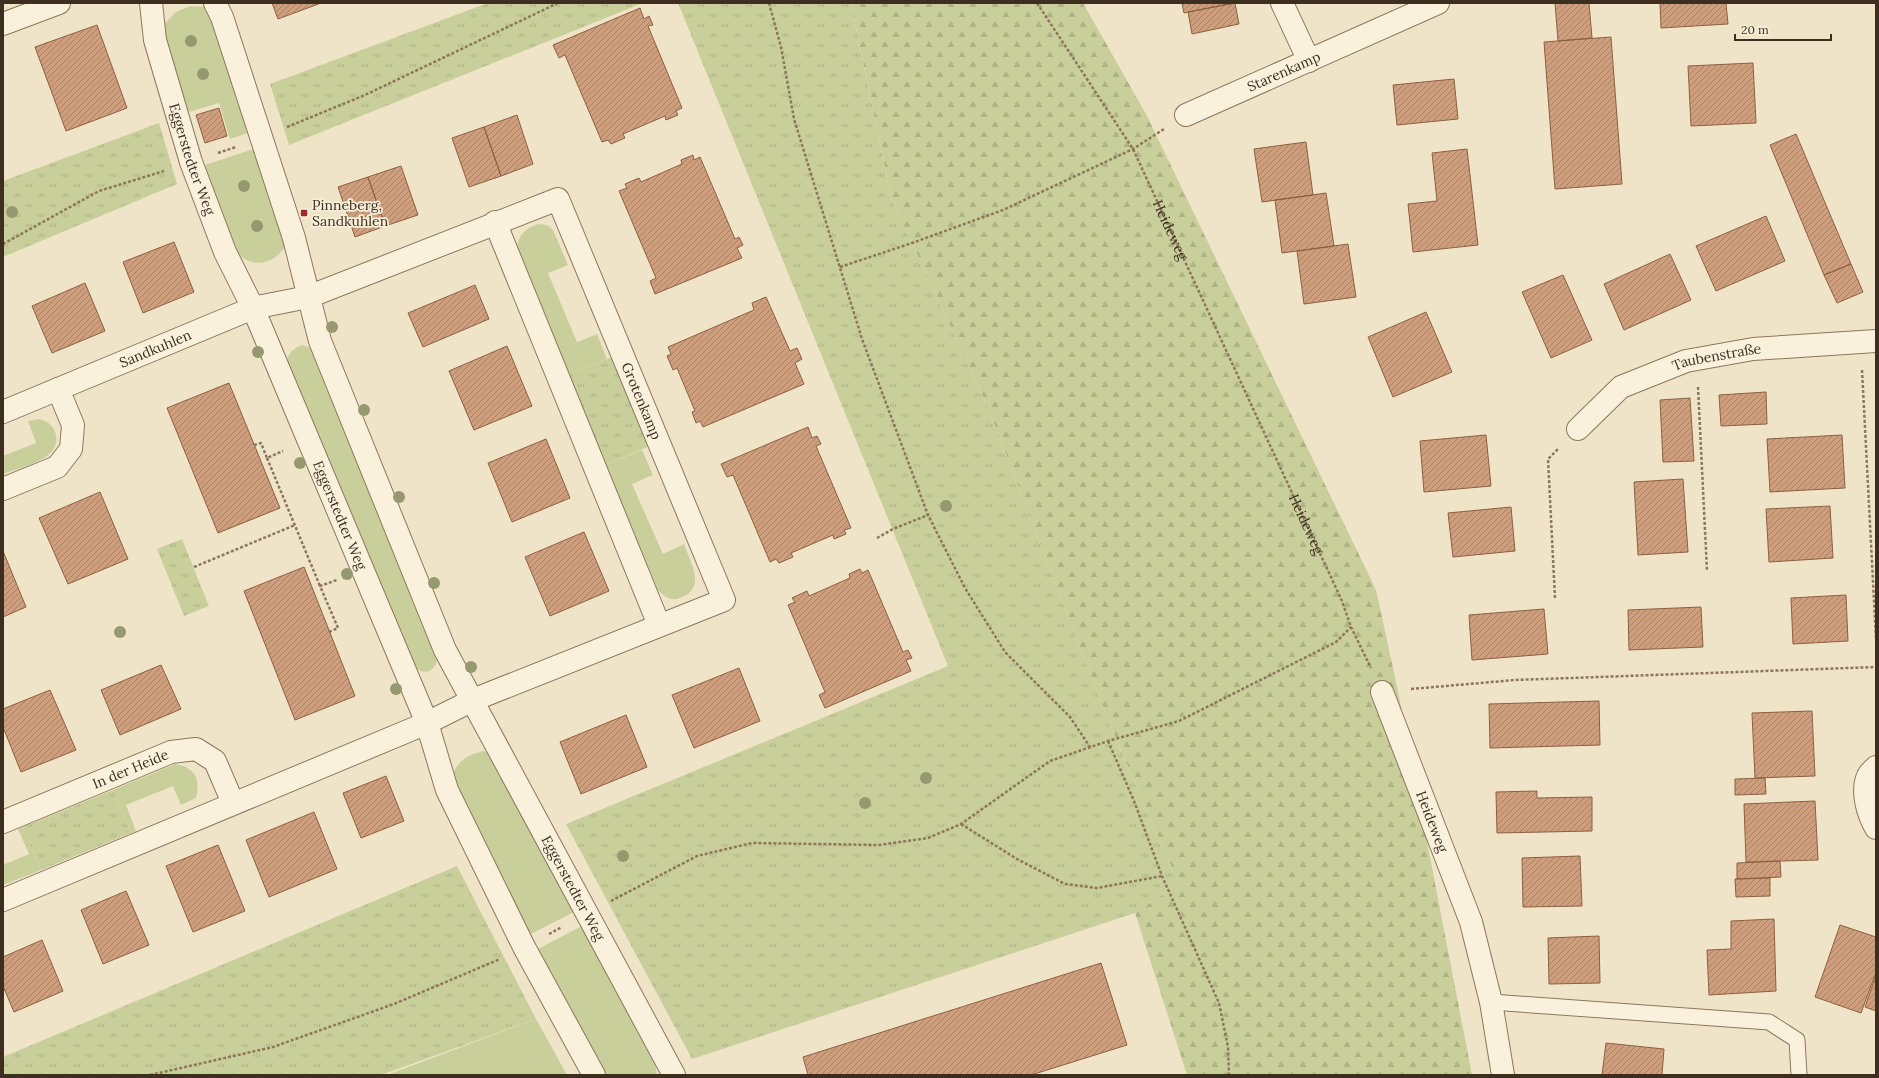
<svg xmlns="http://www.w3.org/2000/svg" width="1879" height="1078" viewBox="0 0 1879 1078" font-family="Lora,serif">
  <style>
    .grass { fill: #c9cf9b }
    .forest { fill: url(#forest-firs) }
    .park { fill: url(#park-tufts) }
    .building { fill: url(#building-hatch); stroke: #8d5f41 }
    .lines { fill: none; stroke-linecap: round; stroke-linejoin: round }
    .lane-casing { stroke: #8d765c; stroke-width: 17 }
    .street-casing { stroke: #8d765c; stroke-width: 24 }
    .path { stroke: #8d765c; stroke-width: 2.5; stroke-dasharray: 3 2; stroke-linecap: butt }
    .lane { stroke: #faf1dc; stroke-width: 15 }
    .street { stroke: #faf1dc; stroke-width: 22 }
    .tree { fill: #96986f }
    .poi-dot { fill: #9e2a2b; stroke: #f7eed8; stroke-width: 1.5 }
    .labels { text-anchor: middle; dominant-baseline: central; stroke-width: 3.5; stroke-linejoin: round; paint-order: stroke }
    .street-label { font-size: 14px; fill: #3d2e20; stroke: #f7eed8 }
    .poi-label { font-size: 14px; fill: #3d2e20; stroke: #f7eed8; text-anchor: start }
  </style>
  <defs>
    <pattern id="forest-firs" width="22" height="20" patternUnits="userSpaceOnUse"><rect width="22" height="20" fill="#c9cf9b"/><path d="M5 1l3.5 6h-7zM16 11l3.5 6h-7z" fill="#aeb285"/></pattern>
    <pattern id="park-tufts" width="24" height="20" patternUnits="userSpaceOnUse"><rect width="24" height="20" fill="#c9cf9b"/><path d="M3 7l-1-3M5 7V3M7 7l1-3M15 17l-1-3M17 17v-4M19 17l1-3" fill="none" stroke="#aeb285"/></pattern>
    <pattern id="building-hatch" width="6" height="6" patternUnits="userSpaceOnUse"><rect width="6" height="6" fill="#cf9f7d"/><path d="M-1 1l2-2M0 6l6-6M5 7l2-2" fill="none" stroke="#a98266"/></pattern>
  </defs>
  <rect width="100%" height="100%" fill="#f0e4c8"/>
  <path class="grass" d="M190 6 205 7 215 20 251 132 230 139 219 103 189 112 164 38 165 23 176 12Z
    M257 148 287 243C276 265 250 271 234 249L205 165Z
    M538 224 547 225 553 230 568 265 548 273 577 342 597 334 607 359 569 374 517 247C520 233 525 229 538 224Z
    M302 345 311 348 438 651C438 671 426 679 411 664L287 366C288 354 290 350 302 345Z
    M39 419C47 421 54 425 56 435 61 460 21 467 3 474V456L36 443 28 421Z
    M642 450 653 475 632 484 663 554 684 544C691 564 707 588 680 598 671 602 664 596 658 590L605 465Z
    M483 751 493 753 576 911 527 936 452 775C460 759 466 756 483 751Z
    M175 764C195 767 201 779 196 798L181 805 173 786 126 805 136 831 131 833 113 790Z
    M23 827 41 870 3 885V865L29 854 18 829Z
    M582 926 655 1060 657 1075H602L534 951Z
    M536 1019 567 1075H387Z"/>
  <path class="forest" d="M851 3H1083L1146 114 1376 590 1398 691 1472 1075H1187L1135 913 1179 884 1109 723 989 410 891 198Z"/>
  <path class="park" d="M488 3H643L289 145 270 84Z
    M678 3H851L891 198 989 410 1109 723 1179 884 1135 913 692 1059 566 824 948 666Z
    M159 123 177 184 3 257V181Z
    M615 356 650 446 605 465 569 374Z
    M182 539 209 606 184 616 157 549Z
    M113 790 131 833 41 870 23 827Z
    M457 866 536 1019 381 1075H3V1057Z"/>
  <path class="building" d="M272 3H321L278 19Z
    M1182 3H1233L1184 13Z
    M1235 3 1239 24 1192 34 1188 12Z
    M1555 3H1589L1592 38 1558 41Z
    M1660 3H1726L1728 24 1661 28Z
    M640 8 644 19 649 16 653 25 648 26 682 108 676 111 678 115 666 120 665 116 623 134 625 138 611 144 608 140 602 142 565 55 559 58 553 45Z
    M97 25 127 108 66 131 35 47Z
    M1611 37 1622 184 1555 189 1544 42Z
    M1753 63 1756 123 1691 126 1688 66Z
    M1454 79 1458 119 1397 125 1393 85Z
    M219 108 227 136 205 143 196 115Z
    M517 115 533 164 501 176 484 127Z
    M484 127 501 176 469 187 452 138Z
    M1796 134 1851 264 1824 275 1770 145Z
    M1306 142 1313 195 1262 202 1254 149Z
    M1467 149 1478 245 1413 252 1408 204 1437 201 1432 153Z
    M693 155 694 160 700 157 735 239 739 237 743 245 737 248 742 258 655 294 650 281 656 278 619 191 627 188 625 184 639 178 641 182 682 164 681 160Z
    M401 166 418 215 385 226 368 177Z
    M368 177 385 226 355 237 338 187Z
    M1326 193 1334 246 1282 253 1275 200Z
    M1766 216 1785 261 1716 291 1696 246Z
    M174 242 194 292 143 313 123 262Z
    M1348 244 1356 297 1304 304 1297 251Z
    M1670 254 1691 300 1624 330 1604 284Z
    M1851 264 1863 292 1837 303 1824 275Z
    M1563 275 1592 340 1551 358 1522 292Z
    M85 283 105 331 52 353 32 306Z
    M475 285 489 319 423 347 408 313Z
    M766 297 790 351 797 348 802 359 795 363 804 384 703 427 700 421 696 423 692 412 695 411 677 368 673 370 667 356 671 354 668 347 754 310 752 303Z
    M1426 312 1452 372 1393 397 1368 337Z
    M507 346 532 406 474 430 449 371Z
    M229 383 280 508 218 533 167 408Z
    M1766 392 1767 424 1721 426 1719 395Z
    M1690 398 1694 461 1663 462 1660 400Z
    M808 427 812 438 817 436 821 444 816 446 851 528 844 530 846 534 834 539 833 535 791 553 793 557 779 563 776 559 770 562 733 475 727 477 721 464Z
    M1486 435 1491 486 1424 492 1420 441Z
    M1842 435 1845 488 1770 492 1767 439Z
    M546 439 570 498 512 522 488 463Z
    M1683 479 1688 552 1638 555 1634 482Z
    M100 492 128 559 68 584 39 518Z
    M1830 506 1833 558 1769 562 1766 509Z
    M1511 507 1515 551 1453 557 1448 513Z
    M584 532 609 591 550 616 525 557Z
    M3 551 26 607 3 617Z
    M304 567 355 696 295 720 244 591Z
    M860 569 862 573 868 570 903 652 908 650 912 658 906 660 911 671 825 708 819 695 825 692 788 605 795 602 792 598 807 591 809 596 850 578 849 574Z
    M1846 595 1848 641 1793 644 1791 598Z
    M1701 607 1703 647 1629 650 1628 610Z
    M1544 609 1548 654 1472 660 1469 615Z
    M161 665 181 709 120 735 101 690Z
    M739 668 760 721 694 748 672 695Z
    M50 690 76 750 21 772 3 727V709Z
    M1599 701 1600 745 1490 748 1489 704Z
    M1812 711 1815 776 1755 778 1752 713Z
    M626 715 647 767 581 794 560 742Z
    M386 776 404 821 361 838 343 793Z
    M1765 778 1766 794 1735 795V779Z
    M1537 791V798L1592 797V831L1497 833 1496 792Z
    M1815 801 1818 860 1746 862 1744 804Z
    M314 812 337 869 269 897 246 840Z
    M218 845 245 911 193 932 166 866Z
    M1580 856 1582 906 1523 907 1522 858Z
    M1780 861 1781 877 1737 879V863Z
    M1770 878V896L1736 897 1735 879Z
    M126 891 149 945 103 964 81 910Z
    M1774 919 1776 991 1709 995 1707 950 1731 949V921Z
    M1840 925 1876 937V972L1861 1013 1815 997Z
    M1599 936 1600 983 1549 984 1548 938Z
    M42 940 63 991 14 1012 3 986V957Z
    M1101 963 1127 1045 1031 1075H808L803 1057Z
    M1876 975V1011L1865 1007Z
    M1606 1043 1664 1049 1662 1075H1602Z"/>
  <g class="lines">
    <defs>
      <path id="lane" d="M1491 1002 1769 1022 1797 1040 1799 1075"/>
      <g id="street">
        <path id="s2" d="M151 3 155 40 191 162 225 252 253 308 427 723 447 790 524 947 594 1075"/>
        <path id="s3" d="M215 3 222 17 294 238 320 341 445 650 674 1075"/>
        <path d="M1282 3 1309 61"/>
        <path d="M3 24 59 3"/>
        <path id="s4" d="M1186 115 1438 3"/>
        <path d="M495 222 659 625"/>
        <path id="s5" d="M3 412 253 308 308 297 558 199 724 600 473 700 427 723 3 900"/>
        <path id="s6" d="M1578 429 1621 387 1686 361 1753 349 1876 341"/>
        <path d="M3 489 57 467 71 449 73 425 58 389"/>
        <path id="s7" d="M1382 692 1471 922 1491 1002 1503 1075"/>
        <path d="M1876 767C1874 769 1869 773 1868 776 1861 792 1868 814 1876 828"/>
        <path id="s8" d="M3 822 171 752 196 749 215 761 233 803"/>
      </g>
    </defs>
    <use href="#lane" class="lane-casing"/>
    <use href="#street" class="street-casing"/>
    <g class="path">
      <path d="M769 3 781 47 794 119 862 339 928 515 965 588 1005 652 1070 717 1090 747"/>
      <path id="s1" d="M1037 3 1133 149 1342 601 1351 627 1371 668"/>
      <path d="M287 127 365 95 558 3"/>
      <path d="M218 153 236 147"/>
      <path d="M3 244 99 191 164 171"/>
      <path d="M840 267 912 243 1003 210 1133 149 1164 129"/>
      <path d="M1862 370 1876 639"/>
      <path d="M1698 387 1707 571"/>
      <path d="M254 445 261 443 267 458 283 451"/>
      <path d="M267 458 320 586"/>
      <path d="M877 538 893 529 928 515"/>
      <path d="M194 567 295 525"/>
      <path d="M1555 598 1548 459 1558 449"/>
      <path d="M329 632 338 628 320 586 337 580"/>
      <path d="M1411 689 1515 680 1876 667"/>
      <path d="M1108 741 1134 801 1162 876 1219 1003 1228 1047 1229 1075"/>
      <path d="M961 824 1017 859 1065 884 1097 888 1162 876"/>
      <path d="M611 901 697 856 752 843 879 845 928 838 961 824 1050 761 1108 741 1179 721 1336 642 1351 627"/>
      <path d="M549 934 562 927"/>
      <path d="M150 1075 273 1047 394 1004 500 959"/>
    </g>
    <use href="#lane" class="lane"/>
    <use href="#street" class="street"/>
  </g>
  <g class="tree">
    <circle cx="191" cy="41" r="6"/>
    <circle cx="203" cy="74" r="6"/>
    <circle cx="244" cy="186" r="6"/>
    <circle cx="12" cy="212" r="6"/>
    <circle cx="257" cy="226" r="6"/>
    <circle cx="332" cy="327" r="6"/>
    <circle cx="258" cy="352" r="6"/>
    <circle cx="364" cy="410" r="6"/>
    <circle cx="300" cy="463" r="6"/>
    <circle cx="399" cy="497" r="6"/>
    <circle cx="946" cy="506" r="6"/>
    <circle cx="347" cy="574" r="6"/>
    <circle cx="434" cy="583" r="6"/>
    <circle cx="120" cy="632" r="6"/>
    <circle cx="471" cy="667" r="6"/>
    <circle cx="396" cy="689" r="6"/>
    <circle cx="926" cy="778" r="6"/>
    <circle cx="865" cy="803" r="6"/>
    <circle cx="623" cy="856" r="6"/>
  </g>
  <rect class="poi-dot" x="300" y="209" width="8" height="8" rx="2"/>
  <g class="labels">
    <g class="street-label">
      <text stroke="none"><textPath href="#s4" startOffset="107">Starenkamp</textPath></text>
      <text stroke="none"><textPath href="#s2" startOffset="162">Eggerstedter Weg</textPath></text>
      <text stroke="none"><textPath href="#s1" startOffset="264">Heideweg</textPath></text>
      <text stroke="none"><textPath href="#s5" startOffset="165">Sandkuhlen</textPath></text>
      <text stroke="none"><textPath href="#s6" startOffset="161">Taubenstraße</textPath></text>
      <text stroke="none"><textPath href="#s5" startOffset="814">Grotenkamp</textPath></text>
      <text stroke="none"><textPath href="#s2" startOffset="548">Eggerstedter Weg</textPath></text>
      <text stroke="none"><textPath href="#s1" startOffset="588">Heideweg</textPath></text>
      <text stroke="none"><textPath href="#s8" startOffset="138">In der Heide</textPath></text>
      <text stroke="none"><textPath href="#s7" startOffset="139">Heideweg</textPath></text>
      <text stroke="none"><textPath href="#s3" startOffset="958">Eggerstedter Weg</textPath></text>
    </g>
    <g class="poi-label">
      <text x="312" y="205">Pinneberg,<tspan x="312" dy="16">Sandkuhlen</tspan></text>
    </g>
  </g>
  <rect width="1879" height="1078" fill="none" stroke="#3d2e20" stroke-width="8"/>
  <path d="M1735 34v6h96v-6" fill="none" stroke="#3d2e20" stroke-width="2"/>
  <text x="1741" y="34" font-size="12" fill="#3d2e20" stroke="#f7eed8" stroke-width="3" paint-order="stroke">20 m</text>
</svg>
